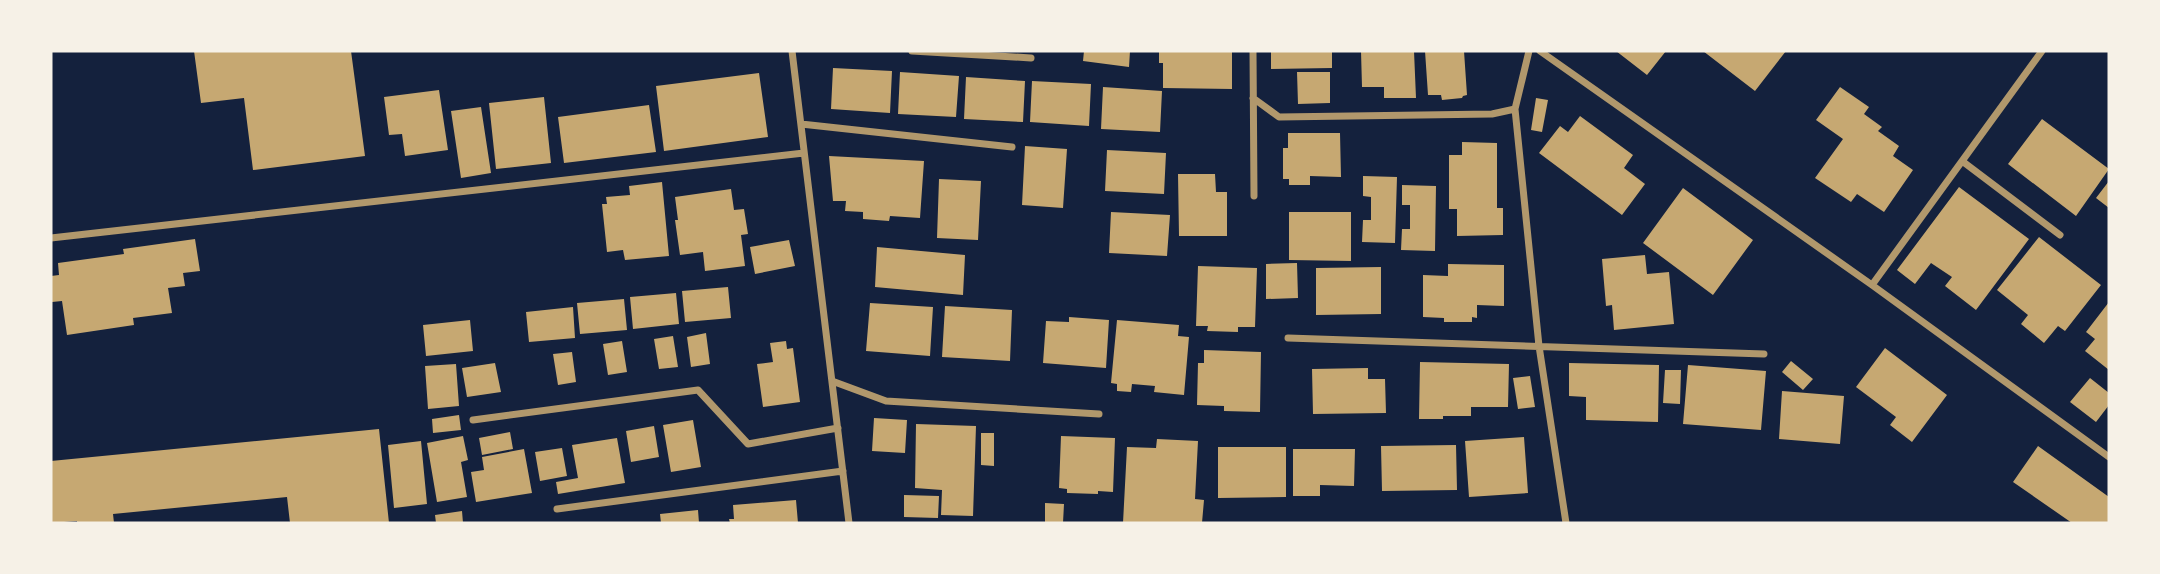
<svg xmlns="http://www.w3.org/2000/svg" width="2160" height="574" viewBox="0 0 2160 574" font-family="Cabin,sans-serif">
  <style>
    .building { fill: #c6a872 }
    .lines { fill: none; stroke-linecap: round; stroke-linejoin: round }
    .minor { stroke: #b1986c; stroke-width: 7 }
  </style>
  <rect width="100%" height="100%" fill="#14213d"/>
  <path class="building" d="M194 51H351L365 156 253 170 244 98 201 103Z
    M1084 51H1130L1129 67 1083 61Z
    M1159 51H1232V89L1163 88V63H1159Z
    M1271 51H1332V68L1271 69Z
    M1361 51H1414L1416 98H1384V87H1362Z
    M1425 51H1464L1467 95 1463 96 1462 98 1442 100 1441 95H1428Z
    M1616 51H1666L1647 75Z
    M1703 51H1786L1755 91Z
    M833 68 892 71 890 113 831 109Z
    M900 72 959 76 956 117 898 114Z
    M1297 72H1330V103L1298 104Z
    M759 73 768 137 664 151 656 86Z
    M966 77 1025 81 1023 122 964 119Z
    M1032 81 1091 84 1089 126 1030 122Z
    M1103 87 1162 91 1160 132 1101 129Z
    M1840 87 1869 107 1864 114 1882 127 1878 131 1899 146 1893 156 1913 170 1884 212 1857 194 1851 202 1815 178 1843 139 1816 120Z
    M439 90 448 150 405 156 402 134 389 135 384 97Z
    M544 97 551 163 496 169 489 103Z
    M1536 98 1548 100 1542 132 1531 130Z
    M649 105 656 152 564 163 558 117Z
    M481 107 491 173 461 178 451 111Z
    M1580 116 1633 155 1624 168 1645 184 1622 215 1539 153 1560 126 1568 132Z
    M2042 119 2109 169 2076 216 2008 164Z
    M1288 133H1340L1341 177 1310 176V185H1289V179H1283V148H1288Z
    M1462 142 1497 143V208H1503V235L1457 236V209H1449V155H1462Z
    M1025 146 1067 149 1063 208 1022 205Z
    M1107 150 1166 153 1164 194 1105 191Z
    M829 156 924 161 920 218 890 216 889 221 863 219V212L845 211 846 201H833Z
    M1178 174H1215L1216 192H1227V236H1179Z
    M1363 176 1397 177 1395 243 1362 242 1363 220H1371V197L1363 196Z
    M939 179 981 181 978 240 937 238Z
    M2109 181V208L2096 198Z
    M662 182 669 256 625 260 623 250 607 252 602 204H607L606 197 630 195 629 186Z
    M1402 185 1436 186 1435 251 1401 250 1402 229H1410V205H1402Z
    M1959 187 2029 239 1976 310 1945 286 1952 277 1931 263 1915 284 1897 270Z
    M1683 188 1753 240 1713 295 1643 243Z
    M731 189 734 210 744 209 748 234 741 235 745 266 705 271 703 252 680 255 675 220H678L675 197Z
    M1111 212 1170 215 1167 256 1109 253Z
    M1289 212H1351V261L1289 260Z
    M2039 237 2101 285 2065 331 2058 326 2044 343 2021 324 2028 315 1997 290Z
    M195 239 200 271 183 273 185 286 168 288 172 313 133 318 134 325 67 335 62 301 52 302 51 293V276L59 275 58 263 124 254 123 249Z
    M789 240 795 266 755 274 750 247Z
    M877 247 965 255 963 295 875 287Z
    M1645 255 1647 274 1669 272 1674 324 1614 330 1612 305 1606 306 1602 259Z
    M1297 263 1298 298 1266 299V264Z
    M1448 264 1504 265V306L1477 305V318L1472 317V322H1444V318L1423 317V275L1448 276Z
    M1198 266 1257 268 1255 327H1238V332L1207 331 1208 326H1196Z
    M1381 267V314L1316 315V268Z
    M728 287 731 318 685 322 682 291Z
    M676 293 679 324 633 329 630 297Z
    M624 299 627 330 580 334 577 303Z
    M2109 302V370L2085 351 2095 339 2086 332Z
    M870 303 933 307 930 356 866 351Z
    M945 306 1012 310 1010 361 942 357Z
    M573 307 575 338 529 342 526 312Z
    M1069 317 1109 320 1106 368 1043 363 1046 321 1069 322Z
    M470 320 473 351 426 356 423 325Z
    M1117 320 1179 325 1178 336 1189 337 1184 395 1154 392 1155 386 1132 384 1131 392 1117 391V384L1111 383Z
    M706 333 710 364 691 367 687 337Z
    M673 336 678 367 659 369 654 339Z
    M622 341 627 372 608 375 603 344Z
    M786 341 787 349 793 348 800 402 763 407 757 364 773 362 770 343Z
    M1885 348 1947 395 1912 442 1890 425 1896 417 1856 387Z
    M1204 350 1261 352 1260 412 1224 411V406L1197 405 1198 363H1204Z
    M572 352 576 382 558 385 553 354Z
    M1791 361 1813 379 1803 390 1782 372Z
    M1420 362 1509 364 1508 407H1471V416H1443V419H1419Z
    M495 363 501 392 467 397 462 368Z
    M1569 363 1659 365 1658 422 1586 420V397L1569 396Z
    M456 364 459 406 428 409 425 366Z
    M1688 365 1766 371 1761 430 1683 424Z
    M1368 368V379H1385L1386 413 1313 414 1312 369Z
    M1665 370H1681L1680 404 1663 403Z
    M1530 376 1535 407 1518 409 1513 378Z
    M2090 378 2109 393V405L2096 422 2070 402Z
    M1782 391 1844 396 1840 444 1779 439Z
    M459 415 461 430 433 433 432 419Z
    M874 418 907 420 905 453 872 451Z
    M693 420 701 467 671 472 663 425Z
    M916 424 976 426 973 516 941 515 942 490 915 488Z
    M654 426 659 457 631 462 626 431Z
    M379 429 389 523H290L287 497 113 514 114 523H77V521L51 523V461Z
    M510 432 513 449 482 455 479 438Z
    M981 433H994V466L981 465Z
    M463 436 468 460 461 462 467 497 437 502 427 443Z
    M1061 436 1115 438 1113 492 1098 491V494L1067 493V489L1059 488Z
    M1524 437 1528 493 1469 497 1465 441Z
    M617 438 625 483 558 494 556 482 578 478 572 445Z
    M1157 439 1198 441 1195 499 1204 500 1202 523H1123L1127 447 1156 448Z
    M421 441 427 504 394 508 388 445Z
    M1456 445 1457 490 1382 491 1381 446Z
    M2038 446 2109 497V523H2072L2013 482Z
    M1218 447H1286V497L1218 498Z
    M562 448 567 476 540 481 535 452Z
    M524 449 532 493 476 502 471 472 484 470 482 457Z
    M1293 449H1355L1354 486 1320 485V496H1293Z
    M904 495 939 496 938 518 904 517Z
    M796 500 798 523H730L729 519H734L733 505Z
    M1045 503 1064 504 1063 523H1045Z
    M698 510 699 523H661L660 514Z
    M462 511 463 523H436L435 515Z"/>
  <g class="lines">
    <path class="minor" d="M792 51 849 523
      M912 51 1031 58
      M1253 51 1254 196
      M1529 51 1515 109 1539 346 1566 523
      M1540 51 1872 285 2109 457
      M1253 98 1279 117 1492 114 1515 109
      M801 124 1012 147
      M1962 161 2060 235
      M51 238 804 153
      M1872 285 2042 51
      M1288 338 1764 354
      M832 381 886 401 1099 414
      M473 420 698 390 748 444 838 428
      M557 509 843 471"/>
  </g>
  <rect width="2160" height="574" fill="none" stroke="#f6f1e7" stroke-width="105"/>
</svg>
